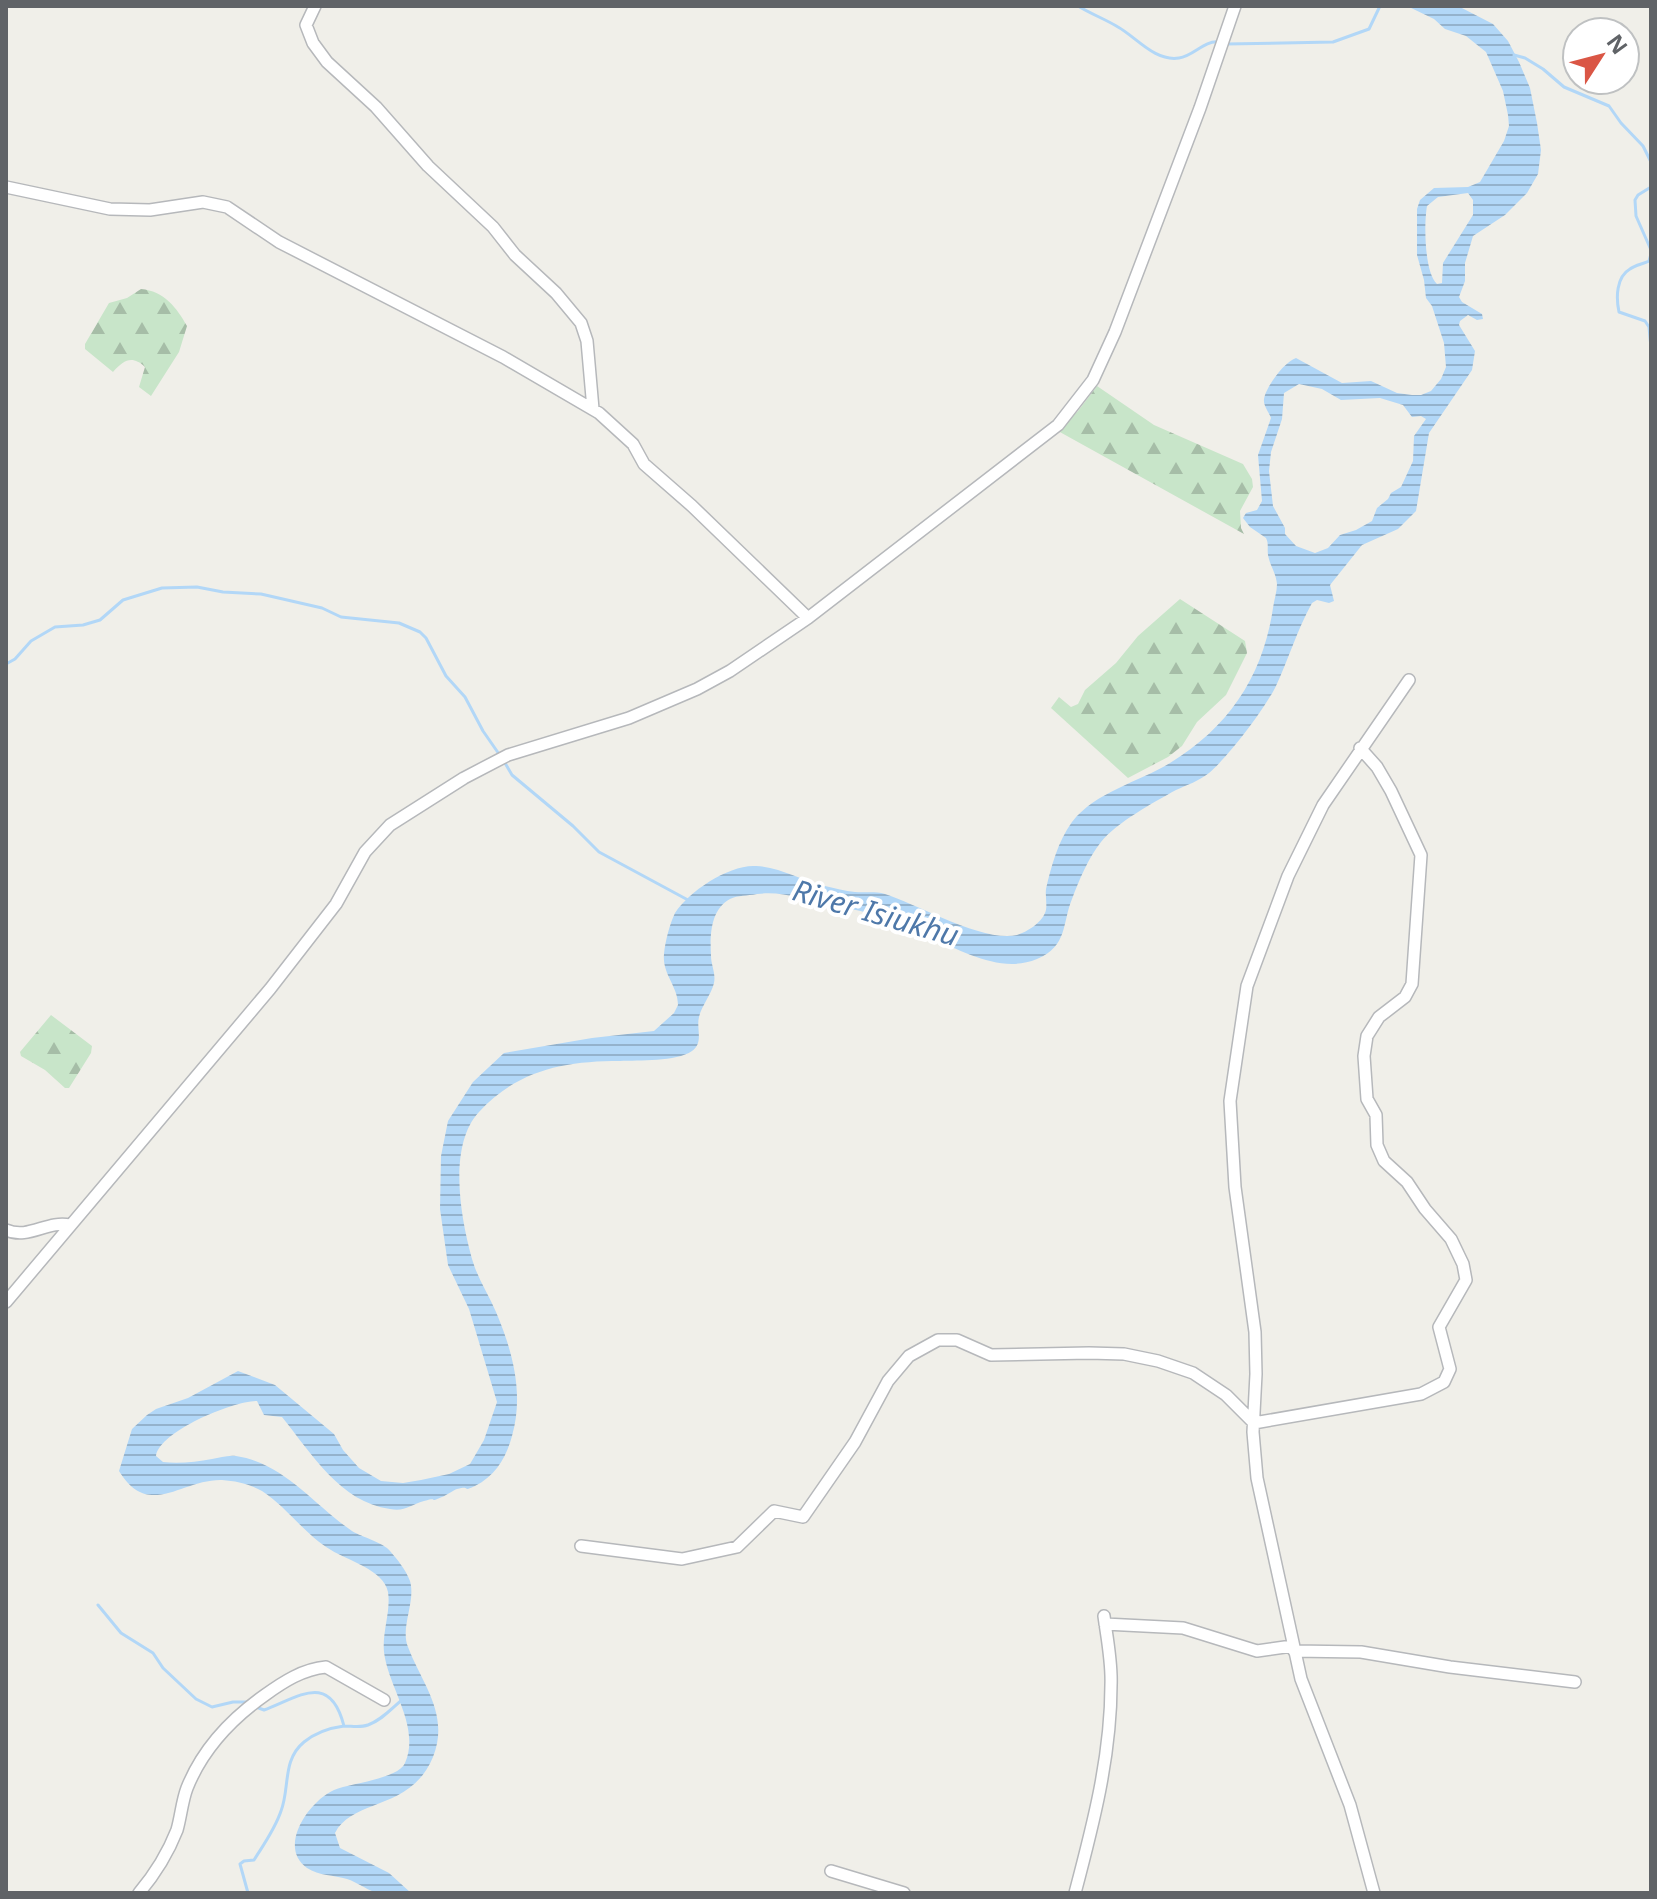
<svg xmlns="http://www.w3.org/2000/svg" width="1657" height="1899" viewBox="0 0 1657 1899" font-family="'Noto Sans',sans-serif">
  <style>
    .forest { fill: url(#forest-firs) }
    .water { fill: url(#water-rules); fill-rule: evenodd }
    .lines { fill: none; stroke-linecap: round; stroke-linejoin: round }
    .stream { stroke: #b2d7f7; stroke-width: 3 }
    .minor-casing { stroke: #b6b8bb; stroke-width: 14 }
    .minor { stroke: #fff; stroke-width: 11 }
    .labels { text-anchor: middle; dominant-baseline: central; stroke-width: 8; stroke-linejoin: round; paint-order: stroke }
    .water-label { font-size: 30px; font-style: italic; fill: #4e78a9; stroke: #fff }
  </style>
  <defs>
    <pattern id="forest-firs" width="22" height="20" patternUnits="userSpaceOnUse" patternTransform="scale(2)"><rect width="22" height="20" fill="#c8e5c9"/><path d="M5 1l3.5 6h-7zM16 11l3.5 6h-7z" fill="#a6bda7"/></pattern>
    <pattern id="water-rules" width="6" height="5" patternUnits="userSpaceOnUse" patternTransform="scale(2)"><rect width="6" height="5" fill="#b2d7f7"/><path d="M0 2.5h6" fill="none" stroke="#94b2cc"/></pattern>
  </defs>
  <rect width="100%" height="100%" fill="#f0efe9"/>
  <path class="forest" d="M141 289C164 291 177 308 187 326L179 352 151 396 139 387 145 367C132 355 124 360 113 372L85 349V344L109 303 127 298Z
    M1097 386 1154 425 1243 464 1252 479 1253 487 1240 511 1241 528 1244 534 1058 431 1078 411Z
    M1180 599 1245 641 1247 653 1226 695 1197 722 1182 746 1168 757 1128 778 1051 708 1059 697 1071 707 1078 704 1085 690 1116 663 1138 636Z
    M51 1015 92 1046 91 1053 69 1088H65L45 1070 21 1056 20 1052Z"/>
  <path class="water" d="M1407 6H1458L1493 24 1508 41 1519 62 1530 88 1537 123 1541 150 1538 174 1527 193 1505 215 1473 236 1465 263V281L1459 297 1462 302 1482 314 1483 319 1477 320 1468 315 1460 321 1459 325 1475 351 1472 370 1429 433 1416 511 1398 529 1362 545 1330 585 1334 601 1329 603 1317 600 1312 603C1297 630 1289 658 1276 686 1264 710 1229 756 1209 773 1199 781 1187 785 1176 790 1154 802 1116 823 1101 842 1089 857 1079 880 1072 899 1062 923 1068 946 1037 959 1001 974 964 951 932 939 917 933 902 930 888 924 880 921 872 915 864 912 852 908 839 909 828 906 803 899 783 891 757 894 747 896 738 895 730 899 710 910 710 936 711 956 711 965 716 973 714 983 711 995 702 1005 699 1017 696 1028 704 1043 692 1051 676 1062 639 1060 620 1061 564 1061 518 1070 479 1112 447 1146 461 1221 473 1262 478 1279 489 1295 496 1312 513 1352 524 1394 512 1436 506 1458 496 1475 475 1486 460 1493 473 1485 457 1489 454 1490 445 1496 442 1497 426 1504 441 1496 424 1501 410 1505 405 1512 390 1509 340 1502 312 1454 282 1417L264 1415 257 1401C233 1401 160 1431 156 1456L163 1462C178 1464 196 1462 212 1459 220 1458 227 1455 236 1456 284 1463 314 1505 352 1531 362 1537 384 1543 390 1551 397 1559 406 1570 410 1581 416 1602 400 1627 408 1647 422 1684 450 1714 433 1757 411 1811 353 1798 335 1833L340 1848 389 1873 411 1893C400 1893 385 1895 375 1892 365 1889 357 1882 347 1879 334 1875 319 1876 307 1868 277 1847 309 1801 334 1790 351 1783 398 1779 405 1763 421 1727 388 1687 384 1652 382 1632 391 1611 388 1592 384 1570 347 1560 331 1550 304 1534 287 1507 262 1491 249 1484 236 1481 222 1480 181 1479 149 1520 119 1471L132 1429 147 1415 156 1409 188 1398 238 1371 275 1385 334 1434 343 1450 359 1468 381 1481 403 1483 421 1480 449 1474 470 1464 484 1440 497 1402 469 1309 448 1265 440 1209 441 1156 448 1121 473 1082 504 1053 592 1038 654 1031 674 1013 678 1005C678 986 662 974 664 954 665 942 670 923 675 913 689 891 730 864 756 866 780 867 802 881 825 886 835 888 845 891 855 892 865 893 875 891 885 894 917 904 984 943 1017 935 1027 932 1041 923 1045 913 1048 906 1045 897 1046 889 1051 867 1058 841 1072 822 1095 792 1139 782 1170 763 1229 727 1263 676 1273 608 1274 600 1277 592 1277 584 1276 573 1270 566 1268 555 1267 548 1269 544 1266 538L1250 527 1243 518 1246 513 1257 510 1262 501 1258 455 1271 418C1269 412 1263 406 1264 399 1266 387 1284 362 1296 358L1342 383 1371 381 1397 393 1412 395H1421L1431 391 1441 379 1446 367 1444 343 1432 306 1426 298 1424 280 1417 255V209L1420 200 1434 188 1468 187 1480 182 1504 141 1509 126 1508 115 1503 91 1486 52 1466 36 1445 29 1434 19ZM1468 193 1473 200V215L1443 263 1442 283 1437 284C1424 272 1424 223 1427 206L1438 197ZM1299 384 1322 389 1341 400 1380 398 1403 405 1412 417 1421 416 1426 419 1414 436 1413 461 1401 487 1391 493 1388 499 1377 508 1372 521 1356 530 1340 535 1328 548 1315 553 1296 546 1285 534V528L1273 506 1269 471 1271 452 1282 419 1284 393Z"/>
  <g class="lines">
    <path class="stream" d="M1078 6C1091 14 1105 19 1118 27 1136 37 1155 62 1179 58 1194 56 1204 40 1219 42
      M1226 44 1333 42 1369 29 1380 6
      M1514 55 1525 58 1543 69 1564 87 1609 106 1621 123 1643 146 1651 162
      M1651 187 1638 195 1635 200 1636 216 1651 250
      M1651 254 1649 261C1643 264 1635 265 1630 269 1616 277 1616 298 1619 312L1645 321 1649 327 1651 348
      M6 664 15 659 31 641 55 627 83 625 100 620 123 600 162 588 197 587 223 592 261 594 322 608 341 617 399 623 420 632 426 638 446 676 465 697 483 731 499 754
      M505 763 512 775 573 826 599 852 688 900
      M98 1605 121 1633 153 1653 163 1668 196 1699 212 1707 233 1702H249
      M256 1707 264 1710C299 1697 330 1671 344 1726
      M248 1893 240 1864 244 1861 254 1860C264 1844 275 1829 281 1811 290 1788 282 1760 304 1742 315 1733 329 1728 344 1726 352 1726 360 1728 368 1725 382 1720 392 1708 403 1699"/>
    <defs>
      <path id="minor" d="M315 6 306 25 313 43 327 62 376 107 428 166 493 227 515 255 556 293 581 323 587 341 593 409
        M6 187 110 209 150 210 203 202 227 207 279 242 503 357 599 413 633 444 644 464 692 506 808 618
        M6 1230C29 1240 47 1220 70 1225
        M6 1302 270 989 336 904 365 852 390 825 464 778 508 755 629 718 697 689 730 671 808 618 1058 425 1093 380 1115 332 1200 108 1235 6
        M581 1546 682 1559 737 1547 774 1511 803 1517 855 1442 888 1381 909 1356 938 1340H957L991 1355 1089 1353 1124 1354 1158 1361 1193 1373 1226 1395 1254 1423 1421 1394 1444 1382 1450 1369 1439 1327 1466 1280 1463 1264 1451 1239 1425 1209 1407 1182 1384 1161 1377 1145 1376 1115 1367 1099 1364 1056 1367 1036 1379 1017 1405 997 1412 984 1421 855 1391 791 1377 767 1360 748
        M1105 1624 1183 1628 1257 1651 1292 1646
        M1294 1651 1361 1652 1450 1667 1575 1682
        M831 1871 904 1893
        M139 1893C155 1874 168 1853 177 1830 181 1816 182 1801 187 1788 203 1748 231 1719 265 1695 283 1682 303 1669 326 1667L384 1700
        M1075 1893C1093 1825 1111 1756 1111 1685 1112 1662 1107 1638 1104 1616
        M1374 1893 1350 1805 1301 1679 1257 1478 1253 1432 1256 1374 1255 1332 1235 1187 1230 1101 1247 986 1288 876 1323 805 1409 680"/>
    </defs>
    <use href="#minor" class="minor-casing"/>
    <use href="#minor" class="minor"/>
  </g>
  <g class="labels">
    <g class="water-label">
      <text transform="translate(876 912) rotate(16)">River Isiukhu</text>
    </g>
  </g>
  <rect width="1657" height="1899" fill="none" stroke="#606367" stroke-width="16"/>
  <g transform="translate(1601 56) rotate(54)"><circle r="38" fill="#ffffff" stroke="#bfc1c2" stroke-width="2"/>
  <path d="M0-6L14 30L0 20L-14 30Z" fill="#da5645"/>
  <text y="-12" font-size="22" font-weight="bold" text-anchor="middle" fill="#606367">N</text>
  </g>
</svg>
